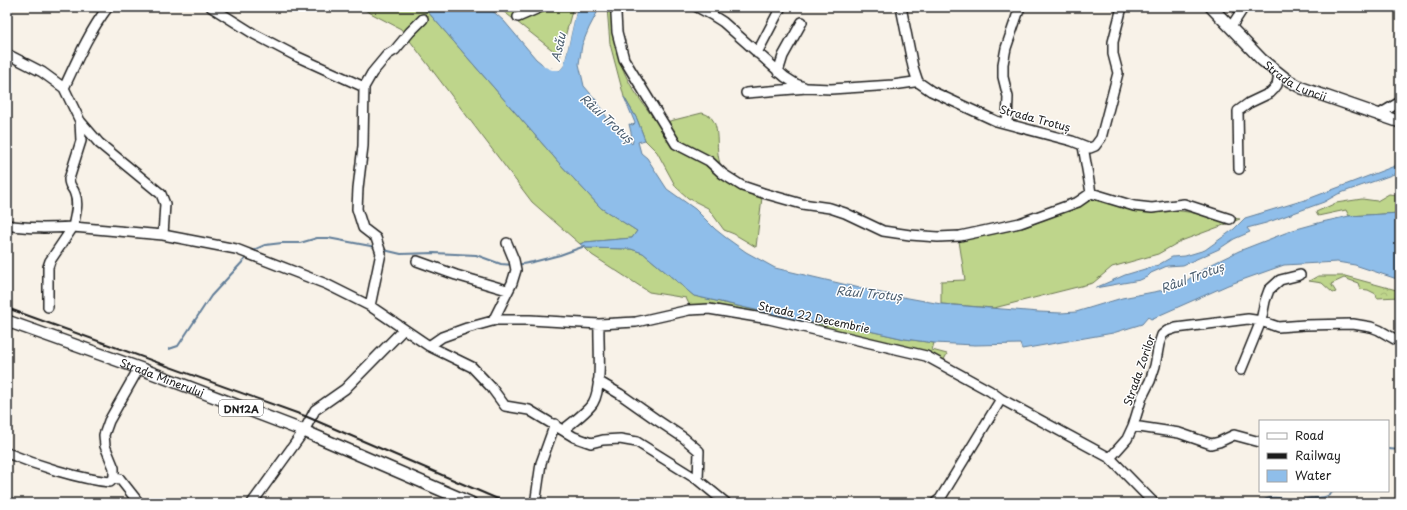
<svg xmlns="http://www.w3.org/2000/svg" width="1407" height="510" viewBox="0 0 1407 510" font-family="'Playpen Sans',sans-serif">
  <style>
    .grass { fill: #bed58b; stroke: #6d7854 }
    .forest { fill: url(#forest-crowns); stroke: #6d7854 }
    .water { fill: #8fbeea; stroke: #617d98 }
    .pier { fill: #f8f2e8 }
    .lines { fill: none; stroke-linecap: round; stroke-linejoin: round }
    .stream { stroke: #617d98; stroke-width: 2 }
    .minor-casing { stroke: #1c1c1c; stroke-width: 12 }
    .major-casing { stroke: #1c1c1c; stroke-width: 14 }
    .minor { stroke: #fff; stroke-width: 9 }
    .major { stroke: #fff; stroke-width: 11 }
    .rail { stroke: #1c1c1c; stroke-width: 2 }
    .labels { text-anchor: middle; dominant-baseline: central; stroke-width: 3; stroke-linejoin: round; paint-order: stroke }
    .shield { fill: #fff; stroke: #606060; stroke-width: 1 }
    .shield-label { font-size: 10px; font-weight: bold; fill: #1c1c1c }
    .street-label { font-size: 11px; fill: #1c1c1c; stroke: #fff }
    .water-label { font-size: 12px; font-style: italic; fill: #4a5d6e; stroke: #fff }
  </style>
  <defs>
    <pattern id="forest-crowns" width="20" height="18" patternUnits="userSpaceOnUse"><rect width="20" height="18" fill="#bed58b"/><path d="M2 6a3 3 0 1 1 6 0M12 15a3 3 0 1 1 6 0" fill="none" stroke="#a3b677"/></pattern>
  </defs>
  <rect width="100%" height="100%" fill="#f8f2e8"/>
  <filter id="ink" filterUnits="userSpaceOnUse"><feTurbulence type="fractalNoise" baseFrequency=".025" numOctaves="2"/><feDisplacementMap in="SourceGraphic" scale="8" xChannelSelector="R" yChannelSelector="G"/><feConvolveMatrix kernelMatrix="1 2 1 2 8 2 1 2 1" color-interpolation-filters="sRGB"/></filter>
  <g filter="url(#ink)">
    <path class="grass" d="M359 7H417L428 12 560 164 601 208 637 231 632 238 585 242 580 244 532 202 401 29Z
      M498 7H573L560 56Z
      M607 7H614C609 34 619 66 633 89 641 101 650 113 658 124L702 113C727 118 710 155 724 170 732 179 752 185 763 189L756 247 734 234 724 230 708 208 688 198 676 187 657 152 645 140 637 119 624 97 610 44Z
      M1389 194 1396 195 1400 198V213L1349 216 1346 210 1318 216 1316 212 1336 203 1362 199 1377 201Z
      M1092 199 1240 219 1181 241 1158 254 1112 267 1093 283 994 308 941 304V281L965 280 959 241 1026 227Z
      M585 248 631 249 643 253 694 296 808 322 847 326 905 339 934 343 932 350 947 354 940 367 923 358 807 330 691 308 686 298 649 292 592 255Z"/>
    <path class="forest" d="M1318 276H1345L1400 291V297L1377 298 1376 294 1368 290 1360 289 1358 283 1344 278 1331 284 1336 292 1333 293 1322 283 1309 281Z"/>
    <path class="water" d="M417 7H488L504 21 536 59 546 67 560 70 564 65 577 7H600L589 28 582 45 579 64 584 86 596 100 611 124 632 144 633 141 629 124 633 125 635 123 624 97 637 119 645 140 638 142 641 153 647 158 667 189 695 209 715 229 725 237 746 252 775 268 881 293 941 304 1039 312 1061 313 1076 312 1122 298 1164 290 1173 286 1186 281 1210 265 1239 251 1293 230 1322 222 1349 216 1400 213V280L1355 265 1337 262 1284 265 1228 285 1151 319 1148 317 1142 324 1113 333 1022 349 1020 344 975 345 934 343 905 339 847 326 808 322 694 296 643 253 631 249 585 248 580 244 585 242 632 238 637 231 601 208 560 164 428 12Z
      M1400 164V172L1338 194 1324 202 1266 223 1247 228 1250 232 1234 239 1219 249 1183 265 1167 266 1151 273 1147 277 1140 280 1095 288 1125 275 1158 265 1172 257 1185 256 1205 250 1234 229 1245 218 1308 199Z"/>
    <path class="pier" d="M575 7H577L564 65 560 70H552L545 67 528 47 547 65 552 68H559L562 64Z"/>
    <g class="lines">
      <path class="stream" d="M384 250 401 254 434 253 476 255 501 264 513 265
        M253 252 256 249 265 245 282 243H300L317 238H328L376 247
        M517 265 533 262 560 255 585 246
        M169 349 178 346 211 296 247 257
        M1388 449 1400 450
        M1259 503C1274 493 1282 500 1298 500 1304 500 1309 498 1314 498 1322 497 1328 499 1333 491"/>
      <defs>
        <path id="minor" d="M108 7C89 32 77 60 64 88L80 121 99 143 161 194 165 204 163 235
          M211 7 254 34 298 57 364 87
          M618 7 616 14 617 32 624 59 676 144 709 161 723 174 742 186 763 193 802 204 830 208 845 213 883 231 910 235 938 237 960 236 1020 223 1078 202 1091 193 1134 206 1152 208 1184 204 1230 219
          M697 7 712 15 723 22 785 77 796 84 804 87
          M901 7 913 67 918 82
          M518 17 541 7
          M1231 27 1244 7
          M757 53 781 7
          M7 54 42 72 64 88
          M778 72 783 56 802 22
          M746 93 807 88 831 89 893 85 914 82H918L931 91 996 121 1072 141 1090 148 1095 146 1101 138 1118 73 1113 54V42L1122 7
          M1378 115 1400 102
          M1007 123 1008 97 1003 77V64L1006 48 1020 7
          M1083 146 1091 193
          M1239 169 1238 111 1249 103 1270 93 1274 89 1277 85 1279 74
          M7 225C30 229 51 228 73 227 75 216 79 204 75 194 73 187 69 187 69 179L81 141 80 121
          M417 261 456 275 507 290
          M370 306 381 253 376 238 363 228 357 209 358 188 363 146 364 87 372 73 387 55 395 50 410 32 423 19
          M48 307V267L50 261 73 227 163 235 236 249 326 284 370 306 429 346 472 367 491 387 505 406 529 410 574 437 591 443 603 440 620 439 637 442 698 480 726 503
          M493 321 512 283 516 270 514 260 507 243
          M429 346 442 337 467 328 496 320H530L599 324 636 322 689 310 709 309 769 319 926 356 990 391 1001 399 1110 458 1154 503
          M1241 370 1261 321 1265 301 1269 290 1280 280 1300 275
          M598 381 620 394 657 420 684 438 699 451 698 480
          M1133 426 1179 433 1211 444 1219 442 1234 435 1260 442
          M563 430C573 422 586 413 593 403 603 386 598 344 599 324
          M7 453C36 465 79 479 110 482L114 478V468L105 446 104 435 109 421 139 368
          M1110 458 1127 439 1133 426 1142 397 1150 381 1155 366 1159 344 1162 335 1167 331 1176 328 1248 319 1261 321 1278 327 1305 325 1353 324 1371 327 1379 330 1400 342
          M114 478 120 479 139 503
          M252 503 304 431 315 410 345 389 404 329
          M538 503 536 498 541 463 555 424
          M935 503 940 499 1001 399"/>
        <g id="major">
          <path id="s1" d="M1211 7 1262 60 1286 79 1302 88 1400 122"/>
          <path id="s2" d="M7 321 139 368 304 431 471 503"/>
        </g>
      </defs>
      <use href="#minor" class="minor-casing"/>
      <use href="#major" class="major-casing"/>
      <use href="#minor" class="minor"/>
      <use href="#major" class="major"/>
      <path class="rail" d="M7 308 305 416 507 503"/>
    </g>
  </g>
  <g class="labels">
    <rect class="shield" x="219" y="400" width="44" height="16" rx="3"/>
    <g class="shield-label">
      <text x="241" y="408">DN12A</text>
    </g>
    <g class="street-label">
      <text stroke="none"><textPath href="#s1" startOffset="113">Strada Luncii</textPath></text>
      <text transform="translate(1035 118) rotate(15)">Strada Trotuș</text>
      <text transform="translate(814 317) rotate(12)">Strada 22 Decembrie</text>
      <text transform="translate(1139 370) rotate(-71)">Strada Zorilor</text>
      <text stroke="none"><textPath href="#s2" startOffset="165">Strada Minerului</textPath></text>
    </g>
    <g class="water-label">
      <text transform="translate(558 47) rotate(-77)">Asău</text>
      <text transform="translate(607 118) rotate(42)">Râul Trotuș</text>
      <text transform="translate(1192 277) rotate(-20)">Râul Trotuș</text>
      <text transform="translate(869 293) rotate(5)">Râul Trotuș</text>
    </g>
  </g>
  <rect width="1407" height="510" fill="none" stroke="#fff" stroke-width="24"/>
  <rect x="12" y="12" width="1383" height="486" fill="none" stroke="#1c1c1c" stroke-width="1.5" filter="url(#ink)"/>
  <rect x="1259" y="420" width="130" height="72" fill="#ffffff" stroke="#a4a4a4"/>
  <rect x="1267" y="433" width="20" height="6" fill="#ffffff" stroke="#a4a4a4"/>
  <text x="1295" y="440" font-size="12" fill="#1c1c1c">Road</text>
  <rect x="1267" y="453" width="20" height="6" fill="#1c1c1c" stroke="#a4a4a4"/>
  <text x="1295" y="460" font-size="12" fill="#1c1c1c">Railway</text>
  <rect x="1267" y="470" width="20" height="12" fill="#8fbeea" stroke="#a4a4a4"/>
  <text x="1295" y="480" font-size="12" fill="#1c1c1c">Water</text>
</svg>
